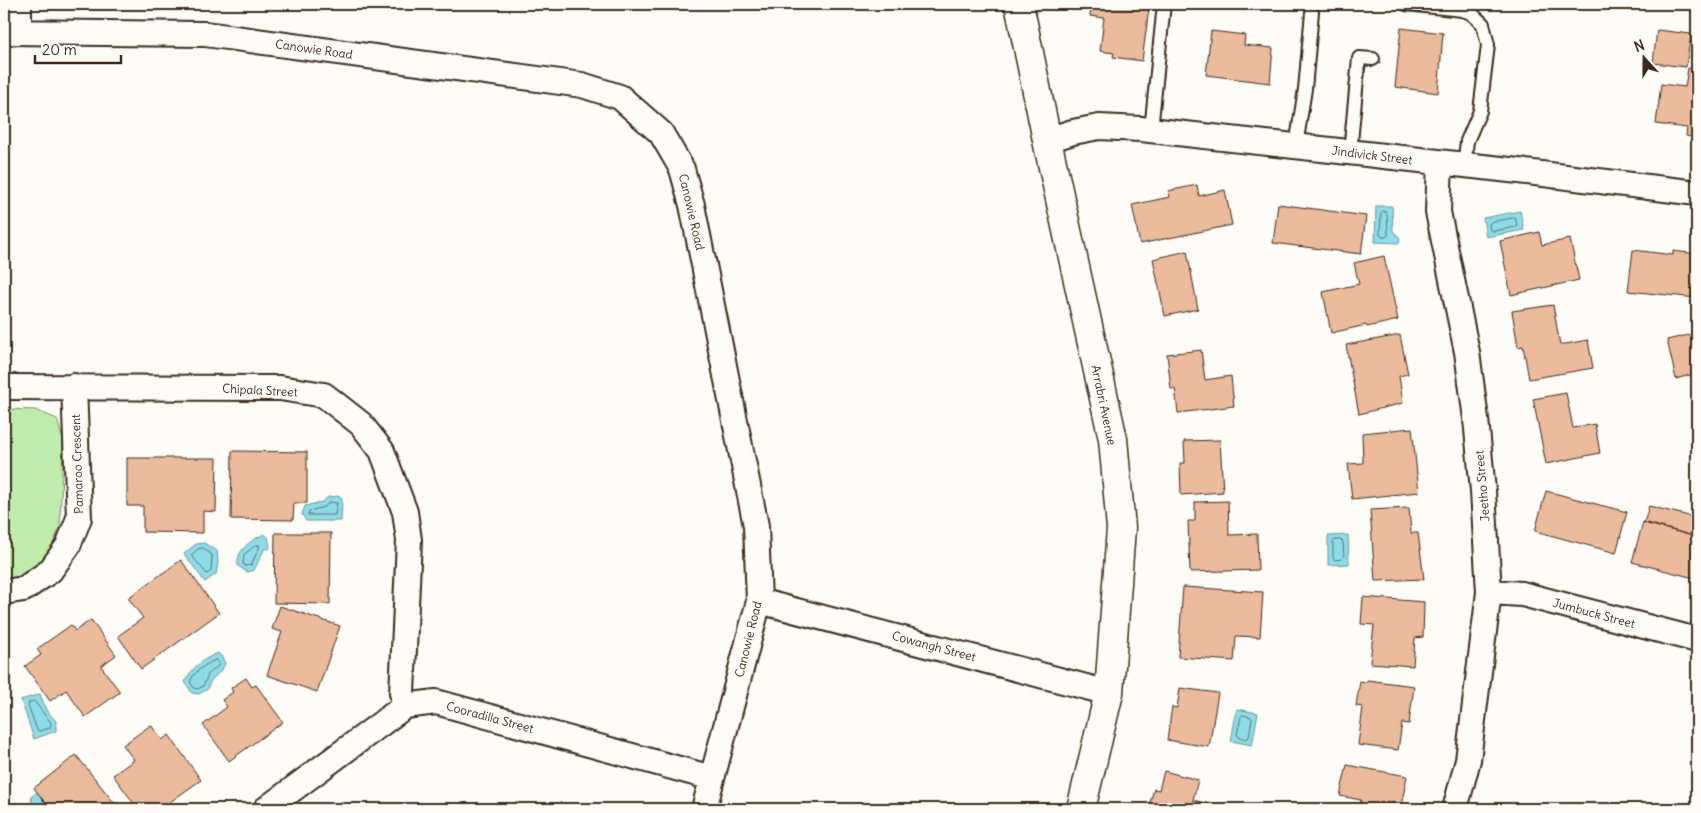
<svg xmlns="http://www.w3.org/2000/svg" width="1701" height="813" viewBox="0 0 1701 813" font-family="Delius,sans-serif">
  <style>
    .green { fill: #bdecab; stroke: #7c8b64 }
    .water { fill: #8ddcea; stroke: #6c9598 }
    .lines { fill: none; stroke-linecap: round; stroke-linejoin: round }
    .shore { stroke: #5c7170; stroke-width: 1 }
    .building { fill: #ebbb9b; stroke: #3b2a1e }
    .lane-casing { stroke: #3b2a1e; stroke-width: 16 }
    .street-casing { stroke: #3b2a1e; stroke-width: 28 }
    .secondary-casing { stroke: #3b2a1e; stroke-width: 31 }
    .lane { stroke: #fdfcf7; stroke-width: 12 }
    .street { stroke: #fdfcf7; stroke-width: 24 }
    .secondary { stroke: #fdfcf7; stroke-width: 28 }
    .labels { text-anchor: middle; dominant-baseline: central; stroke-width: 4.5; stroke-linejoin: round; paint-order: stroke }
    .street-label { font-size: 12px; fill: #3b2a1e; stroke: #fdfcf7 }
  </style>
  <rect width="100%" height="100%" fill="#fdfcf7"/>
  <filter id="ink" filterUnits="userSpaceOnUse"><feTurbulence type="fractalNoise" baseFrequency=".02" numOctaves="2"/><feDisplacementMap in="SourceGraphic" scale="10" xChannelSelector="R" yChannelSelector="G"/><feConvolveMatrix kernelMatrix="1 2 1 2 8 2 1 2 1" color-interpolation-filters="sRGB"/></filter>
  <g filter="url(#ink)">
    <path class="green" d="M4 409 35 410 57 419 63 440 60 527 48 556 22 577 4 583Z"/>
    <path class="water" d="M1376 206H1392L1393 231 1400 238 1399 243 1375 242Z
      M1520 211 1524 230 1486 237 1483 218Z
      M339 496 342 498 341 521H306L302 514 305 506 322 502 328 497Z
      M264 534 268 537 270 547 269 549 265 548 254 570 247 572 238 566C236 550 250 541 264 534Z
      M1348 535 1349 564 1328 565V536Z
      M204 543 217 551 218 562 216 574 205 582 184 554 196 544Z
      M218 653 221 656 225 663C222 675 210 675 208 689L199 694 192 693 185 682C191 668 203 659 218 653Z
      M40 694 46 710 56 721V731L34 739 21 700Z
      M1237 709 1258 713 1252 745 1231 741Z
      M37 792 50 809H33L31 797Z"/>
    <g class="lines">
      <path class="shore" d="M1383 211 1387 213 1388 235 1386 237H1382L1380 235 1381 213Z
        M1515 218 1517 224 1516 227 1493 231 1490 230 1489 224 1491 222Z
        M330 502 337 503 335 515H308L309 511 324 507Z
        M1335 540H1341L1343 542 1344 557 1342 559 1335 560 1333 558V543Z
        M256 545H259V548L251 565 245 566 243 563 244 555Z
        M203 548 212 555 211 571 207 574 191 555 198 549Z
        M215 660 218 661 219 665 209 673 203 686 198 689 194 688 190 682C194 671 205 665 215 660Z
        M34 701 51 723 50 728 39 731 37 730 28 705 29 703Z
        M1243 715 1251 717 1252 719 1249 737 1246 739 1239 737 1237 735 1241 717Z"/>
    </g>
    <path class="building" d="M1092 4H1126V5L1149 8 1142 61 1113 57 1114 53 1100 51 1104 18 1090 16Z
      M1401 28 1443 33 1438 93 1395 87Z
      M1657 30 1691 34 1686 67 1653 63Z
      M1211 31 1245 35 1244 45 1273 48 1270 83 1206 75Z
      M1688 68 1697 69V138L1686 136 1687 128 1656 124 1661 84 1685 87Z
      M1197 185 1199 196 1225 190 1232 225 1140 244 1132 205 1170 197 1168 191Z
      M1278 204 1366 216 1361 254 1273 243Z
      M1539 232 1542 245 1570 239 1579 280 1511 295 1500 241Z
      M1633 250 1673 255V251L1697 254V298L1628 291Z
      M1187 251 1198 309 1165 316 1153 259Z
      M1384 256 1398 320 1367 327 1366 325 1331 333 1323 292 1359 284 1354 263Z
      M1553 305 1560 345 1588 340 1593 368 1529 379 1523 346 1518 347 1512 311Z
      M1697 326V373L1676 379 1667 340 1697 333 1695 327Z
      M1400 335 1408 374 1399 376 1403 403 1359 414 1346 345Z
      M1201 350 1205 380 1231 376 1234 406 1178 413 1175 389H1171L1167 354Z
      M1566 393 1573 428 1595 424 1600 453 1546 464 1533 399Z
      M1412 428 1419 492 1352 499 1348 464 1363 463 1362 433Z
      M1220 440 1223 492 1181 495 1180 463H1185L1184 441Z
      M232 451 307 452V503H294L293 520 231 519Z
      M127 458H217L216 512 203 511V533L143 532V506H127Z
      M1546 491 1627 512 1616 553 1535 531Z
      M1228 501 1229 535 1257 534 1258 570 1190 572 1188 521H1195V502Z
      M1649 506 1697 518V537L1644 523Z
      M1409 508 1411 533H1418L1424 579 1375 581 1370 510Z
      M1643 522 1697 537V565L1694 578 1632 562Z
      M275 533H331L330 604 274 603Z
      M181 560 219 613 141 669 118 636 143 618 128 598Z
      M1183 587 1263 592 1260 637 1236 636 1234 661 1178 657Z
      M1363 597 1424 602 1423 637 1415 638 1413 666 1370 663 1374 625 1361 624Z
      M280 606 340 626 317 692 267 675 282 632 272 629Z
      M91 620 116 655 101 666 120 692 85 717 66 690 50 701 25 666 41 655 37 649 71 625 75 631Z
      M246 678 252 687 256 685 283 722 229 761 203 725 227 707 222 700 233 692 231 688Z
      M1367 680 1414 686 1409 724 1402 723 1398 750 1358 745 1363 707 1356 706 1360 681 1367 682Z
      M1180 688 1218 693 1209 747 1167 740 1172 707 1177 708Z
      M151 725 162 740 169 735 201 780 160 809H138L113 775 134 760 123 745Z
      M76 755 119 809H50L37 792 34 788Z
      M1347 765 1407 776 1401 807 1396 806 1395 809H1359L1361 800 1340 796Z
      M1164 771 1198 780 1193 800 1213 805 1212 809H1148L1154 789 1159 790Z"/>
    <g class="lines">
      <defs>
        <path id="lane" d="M1406 4 1462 10 1471 13 1483 24 1488 45 1480 111 1467 141 1464 166
          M1151 130 1164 4
          M1296 146 1305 89 1312 12
          M1350 153 1359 58 1373 59"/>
        <path id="street" d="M19 4V31
          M4 32 205 34 582 85 620 97 661 133 682 169 692 205 756 526 759 601 704 809
          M1047 140 1073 132 1099 127 1141 129 1510 170 1697 193
          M1440 163 1438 212 1467 352 1476 419 1483 491 1489 592 1468 760 1455 809
          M4 387 280 388 324 395 361 424 382 451 405 512 409 540 402 693 405 706
          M4 592 24 589 50 571 68 546 79 518 74 386
          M1489 592 1522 594 1697 640
          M759 601 1109 693
          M266 809 405 706 436 702 712 778"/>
        <path id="secondary" d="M1019 4 1047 140 1113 439 1121 528 1109 693 1081 809"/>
      </defs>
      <use href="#lane" class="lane-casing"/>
      <use href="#street" class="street-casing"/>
      <use href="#secondary" class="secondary-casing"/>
      <use href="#lane" class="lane"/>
      <use href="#street" class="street"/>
      <use href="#secondary" class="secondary"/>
    </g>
  </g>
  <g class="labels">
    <g class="street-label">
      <text transform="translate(314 49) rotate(8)">Canowie Road</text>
      <text transform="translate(1372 155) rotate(7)">Jindivick Street</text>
      <text transform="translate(692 212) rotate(77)">Canowie Road</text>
      <text transform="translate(260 390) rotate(3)">Chipala Street</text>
      <text transform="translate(1104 405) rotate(78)">Arrabri Avenue</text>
      <text transform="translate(77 464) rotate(-92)">Pamaroo Crescent</text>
      <text transform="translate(1482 486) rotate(-95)">Jeetho Street</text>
      <text transform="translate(1594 613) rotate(15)">Jumbuck Street</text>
      <text transform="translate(748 639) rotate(-76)">Canowie Road</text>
      <text transform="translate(934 646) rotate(15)">Cowangh Street</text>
      <text transform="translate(490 717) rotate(15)">Cooradilla Street</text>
    </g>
  </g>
  <rect width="1701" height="813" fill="none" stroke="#fdfcf7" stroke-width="20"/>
  <rect x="10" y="10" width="1681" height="793" fill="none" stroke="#3b2a1e" stroke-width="2" filter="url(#ink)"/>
  <g transform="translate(1644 58) rotate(339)" stroke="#fdfcf7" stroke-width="4" paint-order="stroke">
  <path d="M0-4L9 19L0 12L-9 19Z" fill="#3b2a1e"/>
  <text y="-8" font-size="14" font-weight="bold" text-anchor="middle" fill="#3b2a1e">N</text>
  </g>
  <path d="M35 55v8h86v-8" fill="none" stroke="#3b2a1e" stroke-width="2.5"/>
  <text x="42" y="55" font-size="15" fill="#3b2a1e" stroke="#fdfcf7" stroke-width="4" paint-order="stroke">20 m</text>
</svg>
